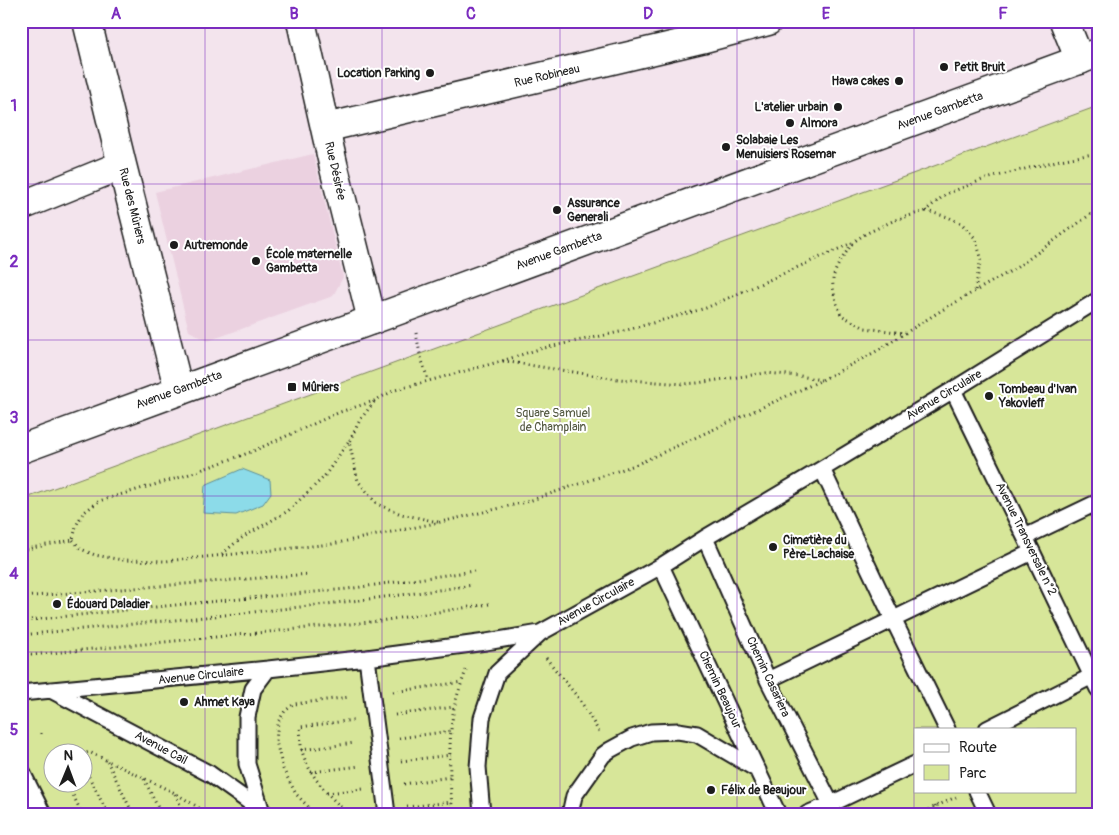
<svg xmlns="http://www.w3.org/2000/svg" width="1119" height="835" viewBox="0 0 1119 835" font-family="Pangolin,sans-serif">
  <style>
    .built { fill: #ebd1e0 }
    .green { fill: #d7e699; stroke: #7a815a; fill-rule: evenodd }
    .water { fill: #8cdbe9; stroke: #5f8f97 }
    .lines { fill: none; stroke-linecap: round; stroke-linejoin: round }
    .service-casing { stroke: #1c1c1c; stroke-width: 19 }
    .minor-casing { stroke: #1c1c1c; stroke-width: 31 }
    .primary-casing { stroke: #1c1c1c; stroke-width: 31 }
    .path { stroke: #1c1c1c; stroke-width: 3; stroke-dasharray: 1 4; stroke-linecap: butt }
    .service { stroke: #fff; stroke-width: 15 }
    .minor { stroke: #fff; stroke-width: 28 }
    .primary { stroke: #fff; stroke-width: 28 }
    .grid { fill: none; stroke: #7b2cbf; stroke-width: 1; stroke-opacity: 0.55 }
    .poi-dot { fill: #1c1c1c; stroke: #fff; stroke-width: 2 }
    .labels { text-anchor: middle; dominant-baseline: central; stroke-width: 4; stroke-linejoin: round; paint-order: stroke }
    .poi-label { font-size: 12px; font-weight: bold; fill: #1c1c1c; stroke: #fff; text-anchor: start }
    .street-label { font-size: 12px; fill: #1c1c1c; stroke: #fff }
    .park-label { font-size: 12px; fill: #545942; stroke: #fff }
    .neatline { fill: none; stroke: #7b2cbf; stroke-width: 2 }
    .grid-label { font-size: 16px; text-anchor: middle; font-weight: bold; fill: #7b2cbf }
  </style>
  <rect width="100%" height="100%" fill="#f3e4ed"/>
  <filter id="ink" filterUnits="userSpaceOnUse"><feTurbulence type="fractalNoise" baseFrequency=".02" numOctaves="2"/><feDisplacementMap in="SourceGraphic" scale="10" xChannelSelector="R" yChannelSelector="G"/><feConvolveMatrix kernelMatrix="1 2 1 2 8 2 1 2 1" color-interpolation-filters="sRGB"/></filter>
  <g filter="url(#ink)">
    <path class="built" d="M313 154 343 277 333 296 208 341 189 331 155 192Z"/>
    <path class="green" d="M1098 106V814H21V500ZM915 729H1075V791H915ZM52 752H82V782H52Z"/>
    <path class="water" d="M242 469 270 480 271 493 263 504 236 515 203 513 205 485Z"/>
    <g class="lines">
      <defs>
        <path id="service" d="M953 390 1025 537 1098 689
          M822 469 893 619 947 729
          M1025 537 1098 502
          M705 538 768 680 836 814
          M661 566 778 814
          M367 658 387 814
          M768 680 1032 552
          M51 690 210 774 266 814
          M21 693 268 669 367 658 486 642 540 633 661 566 705 538 822 469 953 390 1098 300
          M987 729 1098 673
          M21 770 43 814
          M977 791 988 814
          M261 809 247 764V717L253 689 268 669
          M25 814 30 789
          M482 814 478 767 482 718 497 673 540 633
          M570 814 574 796 603 755 610 750 632 738 651 732 678 731 697 734 758 770
          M807 814 831 804 915 764"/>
        <path id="minor" d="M87 21 122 165 179 391
          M301 21 334 168 372 320
          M1064 21 1080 60
          M325 128 701 39 768 21
          M21 206 122 165"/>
        <path id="primary" d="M21 449 1098 53"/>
      </defs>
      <use href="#service" class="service-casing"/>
      <use href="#minor" class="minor-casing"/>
      <use href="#primary" class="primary-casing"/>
      <path class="path" d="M926 211 948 217 962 224 975 238 981 257 975 291
        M852 244C846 253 837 264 834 275 830 287 837 304 841 315L865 328 904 333
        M416 333 420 354 428 380
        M503 361 618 379 683 384 697 383 766 373 800 376 821 380
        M374 402 360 420 349 442 358 481 377 504 401 514 438 522
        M73 540 81 549 95 555 122 560 166 561 332 544 441 522 526 502 635 465 822 380 875 352 942 310 1016 268 1098 209
        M21 550 73 540 76 526 83 513 99 501 181 477 251 452 340 412 374 401 395 390 502 361 539 349 620 332 706 308 852 243 865 234 895 220 925 211 946 194 982 180 1060 160 1098 153
        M222 554 240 539 288 511 324 477 348 442
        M21 597 310 574
        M21 621 165 606 347 589 474 571
        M21 635C172 620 323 607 473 585
        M21 656 380 621 489 604
        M546 658 580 700 599 732
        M393 692 462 682
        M395 715 454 707
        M41 733V734
        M399 738 451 731
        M301 750 355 743
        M82 754 89 752 175 793 209 814
        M107 761 133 814
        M401 761 451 755
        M82 763 108 814
        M311 772 360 766
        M144 779 161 814
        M67 782 82 814
        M404 784 450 777
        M327 793 363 789
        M175 794 185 814
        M935 806 938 814
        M407 807 452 802
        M347 813 364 812
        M315 814 296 794 283 769 276 741 278 722 285 711 294 704 350 697
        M348 814C329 796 309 776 302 751 300 743 301 734 300 727L354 720
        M453 814C449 782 448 739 454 708 457 694 463 680 467 667
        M919 814 956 797"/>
      <use href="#service" class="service"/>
      <use href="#minor" class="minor"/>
      <use href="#primary" class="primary"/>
    </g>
  </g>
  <path class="grid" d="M205 21V814M382 21V814M560 21V814M737 21V814M914 21V814M21 184H1098M21 340H1098M21 496H1098M21 652H1098"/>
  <g class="poi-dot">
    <circle cx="944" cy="67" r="5"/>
    <circle cx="430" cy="73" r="5"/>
    <circle cx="899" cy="81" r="5"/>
    <circle cx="838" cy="107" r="5"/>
    <circle cx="790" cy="123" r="5"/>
    <circle cx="726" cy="147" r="5"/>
    <circle cx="557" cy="210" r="5"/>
    <circle cx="174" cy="245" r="5"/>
    <circle cx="256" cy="261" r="5"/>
    <rect x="287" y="382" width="10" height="10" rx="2.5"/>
    <circle cx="989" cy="396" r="5"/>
    <circle cx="773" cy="547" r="5"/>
    <circle cx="57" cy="604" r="5"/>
    <circle cx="184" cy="702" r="5"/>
    <circle cx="711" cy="790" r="5"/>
  </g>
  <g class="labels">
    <g class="poi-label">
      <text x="954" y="67">Petit Bruit</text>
      <text x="420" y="73" text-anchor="end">Location Parking</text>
      <text x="889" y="81" text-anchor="end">Hawa cakes</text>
      <text x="828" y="107" text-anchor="end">L'atelier urbain</text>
      <text x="800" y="123">Almora</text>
      <text x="736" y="140">Solabaie Les<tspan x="736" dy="14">Menuisiers Rosemar</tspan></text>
      <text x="567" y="203">Assurance<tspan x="567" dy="14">Generali</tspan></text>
      <text x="184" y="245">Autremonde</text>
      <text x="266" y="254">École maternelle<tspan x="266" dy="14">Gambetta</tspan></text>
      <text x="302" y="387">Mûriers</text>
      <text x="999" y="389">Tombeau d'Ivan<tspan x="999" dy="14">Yakovleff</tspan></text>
      <text x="783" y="540">Cimetière du<tspan x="783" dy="14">Père-Lachaise</tspan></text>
      <text x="67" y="604">Édouard Daladier</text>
      <text x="194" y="702">Ahmet Kaya</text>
      <text x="721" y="790">Félix de Beaujour</text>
    </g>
    <g class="street-label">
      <text transform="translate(547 76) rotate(-13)">Rue Robineau</text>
      <text transform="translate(940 111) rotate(-20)">Avenue Gambetta</text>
      <text transform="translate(335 171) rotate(77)">Rue Désirée</text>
      <text transform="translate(132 206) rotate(76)">Rue des Mûriers</text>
      <text transform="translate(559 251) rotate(-20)">Avenue Gambetta</text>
      <text transform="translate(179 390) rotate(-20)">Avenue Gambetta</text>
      <text transform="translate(944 395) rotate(-31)">Avenue Circulaire</text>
      <text transform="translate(1026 539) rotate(64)">Avenue Transversale n°2</text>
      <text transform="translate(596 602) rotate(-29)">Avenue Circulaire</text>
      <text transform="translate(201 676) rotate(-6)">Avenue Circulaire</text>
      <text transform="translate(768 677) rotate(65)">Chemin Casariera</text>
      <text transform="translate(720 690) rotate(65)">Chemin Beaujour</text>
      <text transform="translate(161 748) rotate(28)">Avenue Cail</text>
    </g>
    <g class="park-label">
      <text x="553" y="413">Square Samuel<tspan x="553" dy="14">de Champlain</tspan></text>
    </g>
  </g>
  <rect width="1119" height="835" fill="none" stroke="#fff" stroke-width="55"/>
  <rect x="914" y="728" width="162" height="65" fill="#ffffff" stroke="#a4a4a4"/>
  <rect x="924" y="744" width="25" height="8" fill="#ffffff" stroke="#a4a4a4"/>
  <text x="959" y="752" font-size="15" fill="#1c1c1c">Route</text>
  <rect x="924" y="765" width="25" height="15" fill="#d7e699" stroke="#a4a4a4"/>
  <text x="959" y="778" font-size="15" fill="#1c1c1c">Parc</text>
  <g transform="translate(68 768) rotate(1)"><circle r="24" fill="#ffffff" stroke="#a4a4a4"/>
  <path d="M0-4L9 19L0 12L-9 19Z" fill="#1c1c1c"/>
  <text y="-8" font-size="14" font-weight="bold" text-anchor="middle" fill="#1c1c1c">N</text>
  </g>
  <rect x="28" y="28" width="1064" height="780" class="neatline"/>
  <g class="grid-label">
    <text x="116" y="19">A</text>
    <text x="294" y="19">B</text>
    <text x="471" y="19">C</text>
    <text x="648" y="19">D</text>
    <text x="826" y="19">E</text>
    <text x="1003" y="19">F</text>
    <text x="14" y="111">1</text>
    <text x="14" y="267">2</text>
    <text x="14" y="423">3</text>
    <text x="14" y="579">4</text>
    <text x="14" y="735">5</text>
  </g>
</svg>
